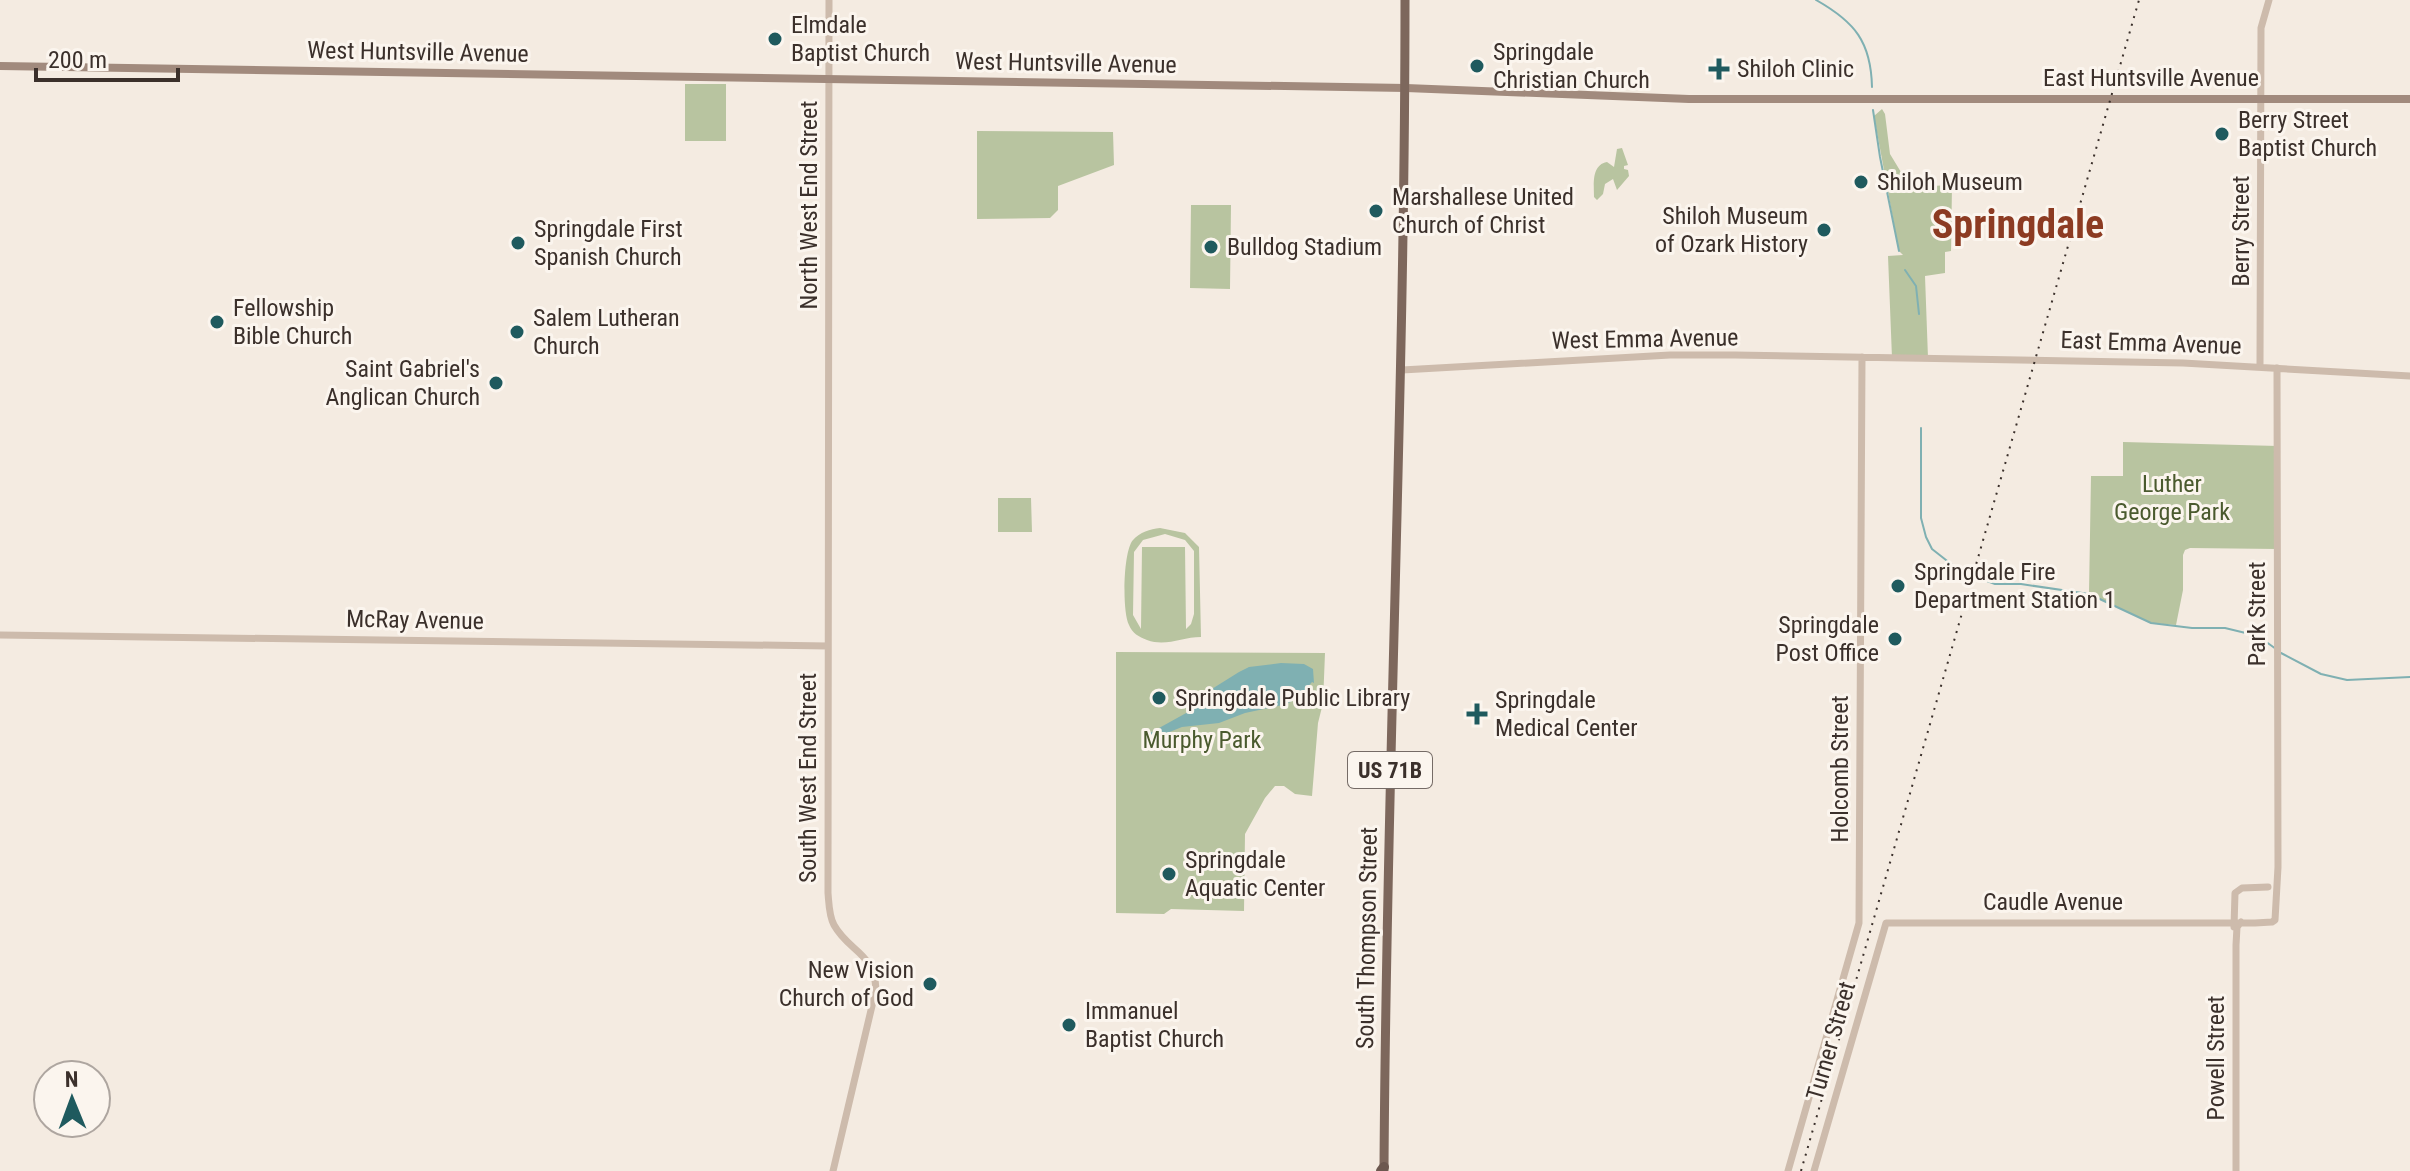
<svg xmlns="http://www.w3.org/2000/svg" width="2410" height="1171" viewBox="0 0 2410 1171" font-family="'Roboto Condensed',sans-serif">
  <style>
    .green { fill: #b8c4a0; fill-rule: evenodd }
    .water { fill: #7fb0b2 }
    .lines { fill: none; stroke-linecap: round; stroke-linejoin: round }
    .stream { stroke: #7fb0b2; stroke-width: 2 }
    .tertiary { stroke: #cdbbac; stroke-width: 7 }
    .secondary { stroke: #a18a7d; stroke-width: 8 }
    .primary { stroke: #7d675c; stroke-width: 9 }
    .trunk { stroke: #6c584f; stroke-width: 10 }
    .rail { stroke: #3b302b; stroke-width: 2; stroke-dasharray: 2 6; stroke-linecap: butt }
    .poi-dot { fill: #1f5a5e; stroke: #fbf5ee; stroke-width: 3 }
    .labels { text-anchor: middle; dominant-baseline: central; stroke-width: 6; stroke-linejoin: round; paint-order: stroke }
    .shield { fill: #fbf5ee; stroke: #756b66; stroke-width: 2 }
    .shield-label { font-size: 22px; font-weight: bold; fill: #3b302b }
    .poi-label { font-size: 24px; fill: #3b302b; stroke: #fbf5ee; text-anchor: start }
    .street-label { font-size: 24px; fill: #3b302b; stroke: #fbf5ee }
    .park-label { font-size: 24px; fill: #4a5a2e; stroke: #fbf5ee }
    .town-label { font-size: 40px; font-weight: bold; fill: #8c3b22; stroke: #fbf5ee }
  </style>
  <rect width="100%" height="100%" fill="#f4ebe1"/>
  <path class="green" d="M685 84H726V141H685Z
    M1882 109 1885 114 1890 154 1910 187 1952 185 1951 251 1945 252V273L1925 276 1928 358H1892L1888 256 1903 255 1899 251 1874 116Z
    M977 131 1113 132 1114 165 1058 186V210L1050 218 977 219Z
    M1622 148 1628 165 1624 166V169L1628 170 1629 176 1617 190 1613 179 1605 184 1603 194 1597 200 1594 197C1594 185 1591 165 1607 162L1614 167 1617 149Z
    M1191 205H1231L1230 289 1190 288Z
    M2123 442 2278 446 2277 549 2190 548 2185 550 2183 555V590L2176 625 2151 623 2089 594 2091 476H2123Z
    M998 498H1031L1032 532H998Z
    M1160 528 1185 533 1199 547 1201 637C1182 637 1166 647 1147 640 1139 637 1132 633 1129 625 1122 612 1123 551 1133 540 1140 532 1150 529 1160 528ZM1165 534 1185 540 1194 551V614L1191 624 1186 629 1185 547H1142L1141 629 1133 615 1134 552 1143 540Z
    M1116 652 1325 653 1323 703 1318 723 1312 796 1295 794 1284 786H1275L1265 798 1245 834 1244 911 1171 909 1164 914 1116 913Z"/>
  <path class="water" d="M1281 663 1304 664 1313 669 1314 683 1312 682 1300 696 1287 704 1245 713 1219 723 1182 727 1152 739 1150 733 1188 712 1207 692 1239 672 1249 667Z"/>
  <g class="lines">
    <path class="stream" d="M1816 0C1855 22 1871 42 1872 87
      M1873 110 1880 157 1899 251
      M1905 270 1916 286 1919 314
      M1921 428V518L1926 537 1932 549 1960 571 1995 584H2021L2089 594 2151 623 2192 628H2225L2258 636 2276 649
      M2281 653 2321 674 2347 680 2410 677"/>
    <path class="tertiary" d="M829 0 828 893C829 904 829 916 834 925 849 952 874 952 876 989L833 1171
      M2260 367 2261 28 2269 0
      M1402 370 1670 355H1735L2183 363 2410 376
      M0 635 828 646
      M2234 927 2235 893 2242 888 2268 887
      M1788 1171 1859 923 1862 357
      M1814 1171 1886 923H2255L2272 922 2275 920 2278 867 2277 368
      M2236 1171V945L2237 927 2241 922"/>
    <path class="secondary" d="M0 66 1406 88 1689 99H2410"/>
    <path class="primary" d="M1384 1171C1386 781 1405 390 1405 0"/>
    <path class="trunk" d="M1381 1171 1384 1167"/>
    <path class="rail" d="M1801 1171 2139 0"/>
  </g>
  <g class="poi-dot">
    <circle cx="775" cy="39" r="8"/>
    <circle cx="1477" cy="66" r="8"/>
    <path d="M1715 57h8v8h8v8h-8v8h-8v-8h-8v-8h8z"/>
    <circle cx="2222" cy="134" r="8"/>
    <circle cx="1861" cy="182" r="8"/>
    <circle cx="1376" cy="211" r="8"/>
    <circle cx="1824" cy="230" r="8"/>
    <circle cx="518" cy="243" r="8"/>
    <circle cx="1211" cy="247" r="8"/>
    <circle cx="217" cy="322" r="8"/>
    <circle cx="517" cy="332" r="8"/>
    <circle cx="496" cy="383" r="8"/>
    <circle cx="1898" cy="586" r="8"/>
    <circle cx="1895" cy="639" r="8"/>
    <circle cx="1159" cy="698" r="8"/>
    <path d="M1473 702h8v8h8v8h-8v8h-8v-8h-8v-8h8z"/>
    <circle cx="1169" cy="874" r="8"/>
    <circle cx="930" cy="984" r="8"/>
    <circle cx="1069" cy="1025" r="8"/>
  </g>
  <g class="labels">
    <rect class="shield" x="1348" y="752" width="84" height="36" rx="6"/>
    <g class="shield-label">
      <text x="1390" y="770">US 71B</text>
    </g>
    <g class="poi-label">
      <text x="791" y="25">Elmdale<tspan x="791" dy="28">Baptist Church</tspan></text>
      <text x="1493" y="52">Springdale<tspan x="1493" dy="28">Christian Church</tspan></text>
      <text x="1737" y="69">Shiloh Clinic</text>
      <text x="2238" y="120">Berry Street<tspan x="2238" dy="28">Baptist Church</tspan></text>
      <text x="1877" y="182">Shiloh Museum</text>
      <text x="1392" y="197">Marshallese United<tspan x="1392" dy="28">Church of Christ</tspan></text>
      <text x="1808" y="216" text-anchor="end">Shiloh Museum<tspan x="1808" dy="28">of Ozark History</tspan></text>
      <text x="534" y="229">Springdale First<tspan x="534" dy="28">Spanish Church</tspan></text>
      <text x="1227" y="247">Bulldog Stadium</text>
      <text x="233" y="308">Fellowship<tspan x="233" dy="28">Bible Church</tspan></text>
      <text x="533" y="318">Salem Lutheran<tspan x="533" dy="28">Church</tspan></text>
      <text x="480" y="369" text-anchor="end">Saint Gabriel's<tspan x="480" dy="28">Anglican Church</tspan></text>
      <text x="1914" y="572">Springdale Fire<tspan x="1914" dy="28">Department Station 1</tspan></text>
      <text x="1879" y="625" text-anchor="end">Springdale<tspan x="1879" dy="28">Post Office</tspan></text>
      <text x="1175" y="698">Springdale Public Library</text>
      <text x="1495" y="700">Springdale<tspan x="1495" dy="28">Medical Center</tspan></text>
      <text x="1185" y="860">Springdale<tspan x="1185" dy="28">Aquatic Center</tspan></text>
      <text x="914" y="970" text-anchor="end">New Vision<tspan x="914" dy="28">Church of God</tspan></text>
      <text x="1085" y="1011">Immanuel<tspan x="1085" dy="28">Baptist Church</tspan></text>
    </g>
    <g class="street-label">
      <text transform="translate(418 52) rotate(1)">West Huntsville Avenue</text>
      <text transform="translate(1066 63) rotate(1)">West Huntsville Avenue</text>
      <text x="2151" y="78">East Huntsville Avenue</text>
      <text transform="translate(809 205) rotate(-90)">North West End Street</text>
      <text transform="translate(2241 231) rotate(-90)">Berry Street</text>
      <text transform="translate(1645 339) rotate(-1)">West Emma Avenue</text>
      <text transform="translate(2151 343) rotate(2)">East Emma Avenue</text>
      <text transform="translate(2257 614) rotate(-90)">Park Street</text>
      <text transform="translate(415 620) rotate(1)">McRay Avenue</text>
      <text transform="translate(1840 769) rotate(-90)">Holcomb Street</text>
      <text transform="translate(808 778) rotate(-90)">South West End Street</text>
      <text x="2053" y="902">Caudle Avenue</text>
      <text transform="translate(1367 938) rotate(-89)">South Thompson Street</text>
      <text transform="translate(1831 1041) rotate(-74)">Turner Street</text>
      <text transform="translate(2216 1058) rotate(-90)">Powell Street</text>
    </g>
    <g class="park-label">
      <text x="2172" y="484">Luther<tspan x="2172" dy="28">George Park</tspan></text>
      <text x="1202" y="740">Murphy Park</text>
    </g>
    <g class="town-label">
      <text x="2018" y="224">Springdale</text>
    </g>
  </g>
  <g transform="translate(72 1099) rotate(359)"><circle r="38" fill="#fbf5ee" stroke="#aea6a0" stroke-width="2"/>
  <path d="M0-6L14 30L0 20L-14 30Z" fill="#1f5a5e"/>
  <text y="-12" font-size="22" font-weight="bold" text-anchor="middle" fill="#3b302b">N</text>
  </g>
  <path d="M36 68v12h142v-12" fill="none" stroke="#3b302b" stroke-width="4"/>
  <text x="48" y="68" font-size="24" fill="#3b302b" stroke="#fbf5ee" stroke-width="6" paint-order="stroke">200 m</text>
</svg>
